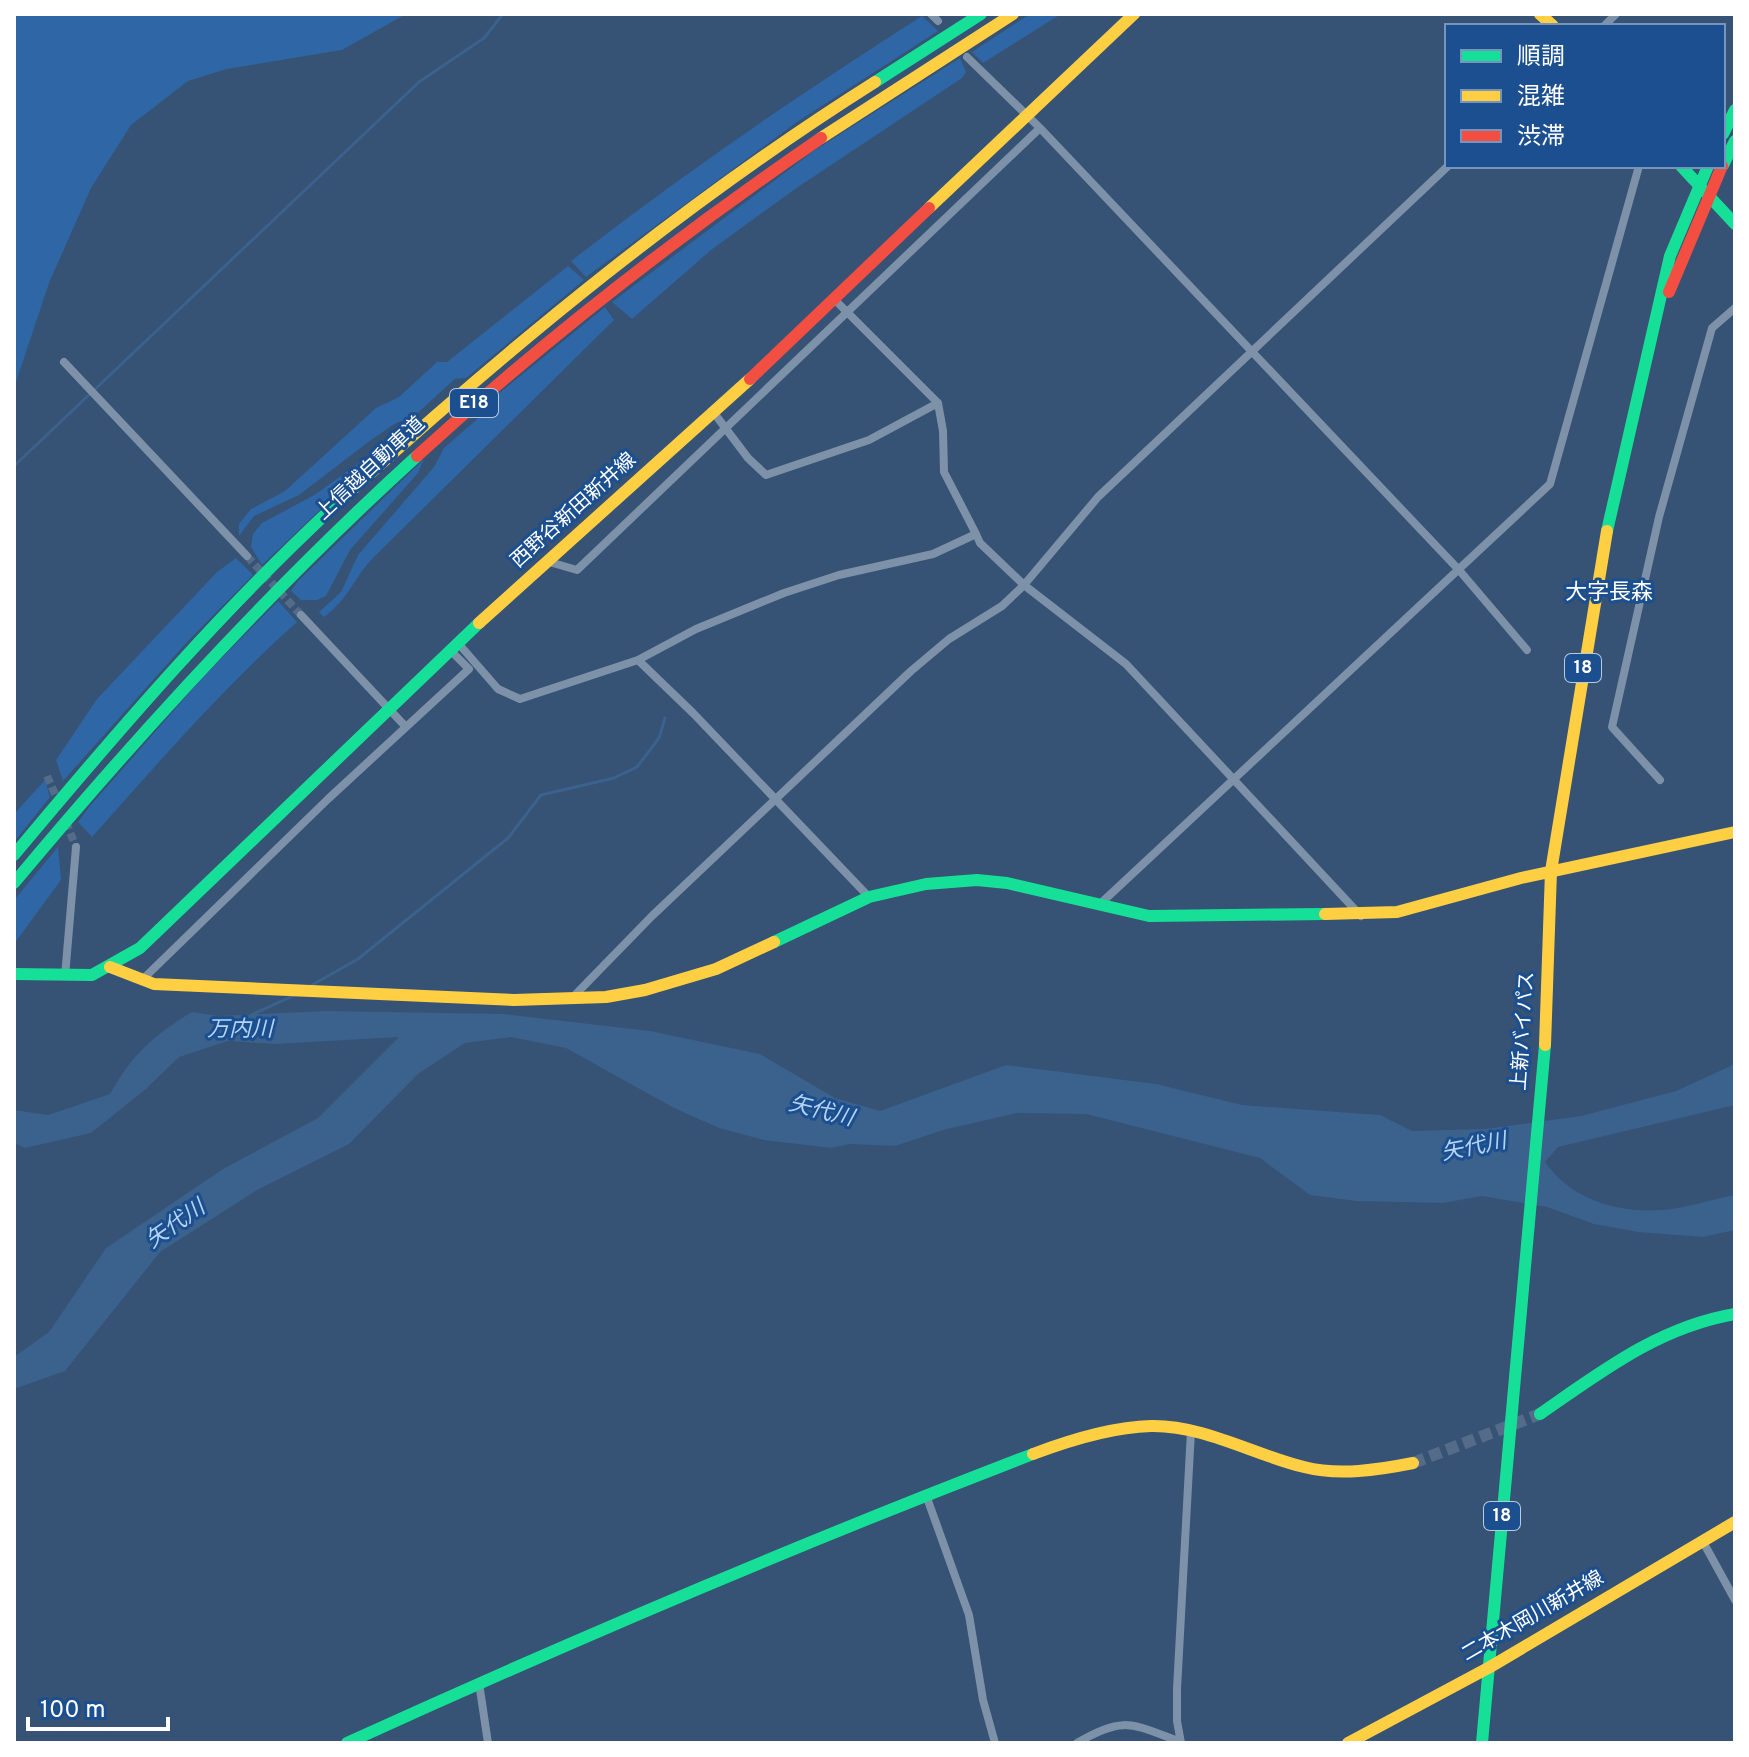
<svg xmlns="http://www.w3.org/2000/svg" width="1749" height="1757" viewBox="0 0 1749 1757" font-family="Overpass,'Noto Sans JP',sans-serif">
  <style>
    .green { fill: #2f66a5 }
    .water { fill: #3b618d }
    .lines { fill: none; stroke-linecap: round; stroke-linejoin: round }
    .stream { stroke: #3b618d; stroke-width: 3 }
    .street-tunnel { stroke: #546c89; stroke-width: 8; stroke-dasharray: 8 4; stroke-linecap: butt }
    .secondary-tunnel { stroke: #546c89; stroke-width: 12; stroke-dasharray: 12 6; stroke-linecap: butt }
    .street { stroke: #7d92a8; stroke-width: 8 }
    .fast { stroke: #16e098; stroke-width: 12 }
    .slow { stroke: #ffcf43; stroke-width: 12 }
    .jam { stroke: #f24e42; stroke-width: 12 }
    .labels { text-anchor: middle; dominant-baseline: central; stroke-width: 6; stroke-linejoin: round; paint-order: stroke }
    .shield { fill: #1b4f8f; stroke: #bbcadd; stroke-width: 2 }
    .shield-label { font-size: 18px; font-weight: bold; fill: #fff }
    .street-label { font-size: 20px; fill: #fff; stroke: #1b4f8f }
    .neighbourhood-label { font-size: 22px; fill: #fff; stroke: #1b4f8f }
    .water-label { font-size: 22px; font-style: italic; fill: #b5d3f5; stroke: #1b4f8f }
  </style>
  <rect width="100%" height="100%" fill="#365274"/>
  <path class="green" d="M14 14H406L342 50 227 69 188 81 131 125 91 188 49 283 14 388Z
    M1030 14H1061L983 63 972 52Z
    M922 16 938 31 797 122 586 277 571 261C684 173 801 93 922 16Z
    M960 58 966 72 962 78 798 187 711 250 632 319 612 302 815 150Z
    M568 266 584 280 466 378 455 379 413 417 396 423 371 440 299 495 254 516 239 536V524L251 509 285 491 376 408 399 397 437 362H447Z
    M605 307 614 320 372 559C351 582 351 596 324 617L319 612 341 592 358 555 434 467 444 448 483 414 487 403Z
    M396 436 383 450 262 565 251 547 253 534 262 523 316 494Z
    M424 459 418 473 350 550 326 596 317 600H301L291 591 298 581Z
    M236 558 253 575 186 643 63 781 56 760 97 699 217 572Z
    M278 601 297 622C223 688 158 763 92 837L78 822 90 806 204 676Z
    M45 780 50 797 14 842V814Z
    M58 847 61 880 14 944V900Z"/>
  <path class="water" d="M327 1011 503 1014 650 1031 760 1054 835 1098 880 1111 1006 1065 1156 1084 1242 1105 1380 1115 1412 1131 1485 1129 1581 1116 1676 1091 1735 1064V1105L1558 1147 1545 1162C1571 1199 1616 1213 1661 1210 1685 1209 1711 1199 1735 1195V1230L1703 1237 1638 1232 1594 1224 1547 1207 1482 1196 1443 1203 1356 1201 1310 1195 1260 1158 1086 1114 1017 1113 943 1130 895 1146 849 1144 831 1148 764 1140 719 1128 672 1107 566 1048 511 1037 465 1043 418 1074 349 1144 257 1190 160 1252 65 1371 14 1389V1357L49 1332 106 1248 223 1169 318 1118 399 1037 276 1044 228 1041 179 1057 146 1089 91 1133 25 1148 14 1143V1110L48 1115 110 1094C133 1053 153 1036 192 1012L218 1016Z"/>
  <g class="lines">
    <path class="stream" d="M14 466 419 82 484 38 503 14
      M312 985 358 959 508 838 541 795 614 778 637 767 659 738 665 718
      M251 1015 295 995"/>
    <path class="street-tunnel" d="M247 556 301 615
      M47 776 58 801
      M66 822 76 847"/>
    <path class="secondary-tunnel" d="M1413 1463 1540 1414"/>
    <path class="street" d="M931 14 938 21
      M1604 26 1616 14
      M967 57 1040 128 1459 570 1527 650
      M833 298 938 403 943 431 944 472 976 534
      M64 362 247 556
      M714 413 748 458 766 475 869 440 938 403
      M546 561 577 570 1040 128
      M301 615 405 726
      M458 643 498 689 520 699 638 660 696 629 784 593 839 575 933 554 976 534 980 543 1024 585 1126 664 1361 916
      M638 660 693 713 869 897
      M1660 780 1612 727 1659 517 1712 328 1735 308
      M1099 905 1550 484 1639 166
      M65 976 76 847
      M142 980 328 799 469 669 450 650
      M573 997 652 916 911 671 949 639 1002 606 1024 585 1098 497 1448 166
      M926 1495 969 1615 983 1700 995 1743
      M1702 1540 1735 1600
      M479 1683 488 1743
      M1077 1743C1124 1715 1132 1724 1181 1742
      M1181 1743 1177 1721V1689L1191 1431"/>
    <path class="fast" d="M875 82 981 14
      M1723 134 1735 110
      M1723 165 1735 141
      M1681 166 1735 224
      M1607 531 1670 256 1708 166
      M14 855C121 727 230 600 354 488
      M14 883C140 732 272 588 417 456
      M774 942 869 897 926 884 977 880 1007 883 1149 916 1325 914
      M14 974 92 975 140 948 479 623
      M1540 1414C1602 1371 1659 1327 1735 1314
      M347 1743C573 1640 801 1543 1033 1454
      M1482 1743 1545 1045"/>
    <path class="slow" d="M1540 14 1553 26
      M821 138 1013 14
      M929 208 1134 14
      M354 488C517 341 688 200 875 82
      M479 623 750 379
      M1325 914 1397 912 1521 878 1735 832
      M110 967 154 984 514 1000 606 997 645 990 716 969 774 942
      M1545 1045 1551 871 1607 531
      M1033 1454C1070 1440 1111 1427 1151 1426 1204 1425 1254 1455 1304 1467 1339 1476 1378 1470 1413 1463
      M1348 1743 1490 1667 1735 1522"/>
    <path class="jam" d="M1669 292 1722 166
      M750 379 929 208
      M417 456C544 340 679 235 821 138"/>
  </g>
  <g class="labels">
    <g class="shield">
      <rect x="450" y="389" width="48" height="28" rx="6"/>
      <rect x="1565" y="654" width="36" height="28" rx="6"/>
      <rect x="1484" y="1502" width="36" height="28" rx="6"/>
    </g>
    <g class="shield-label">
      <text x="474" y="403">E18</text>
      <text x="1583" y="668">18</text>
      <text x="1502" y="1516">18</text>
    </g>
    <g class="street-label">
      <text transform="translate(371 469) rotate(-43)">上信越自動車道</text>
      <text transform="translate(574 511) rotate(-42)">西野谷新田新井線</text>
      <text transform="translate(1524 1031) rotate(-86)">上新バイパス</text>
      <text transform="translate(1533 1617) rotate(-30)">二本木岡川新井線</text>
    </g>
    <g class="neighbourhood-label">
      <text x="1609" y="593">大字長森</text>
    </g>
    <g class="water-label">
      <text x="240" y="1030">万内川</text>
      <text transform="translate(821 1112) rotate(14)">矢代川</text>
      <text transform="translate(1474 1148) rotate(-11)">矢代川</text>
      <text transform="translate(176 1225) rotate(-35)">矢代川</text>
    </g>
  </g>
  <rect width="1749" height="1757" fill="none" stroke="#ffffff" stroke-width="32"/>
  <rect x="1445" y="24" width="280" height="144" fill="#1b4f8f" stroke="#7695bc" stroke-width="2"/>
  <rect x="1461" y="50" width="40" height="12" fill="#16e098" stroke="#7695bc" stroke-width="2"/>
  <text x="1517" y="64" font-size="24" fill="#ffffff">順調</text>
  <rect x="1461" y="90" width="40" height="12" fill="#ffcf43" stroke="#7695bc" stroke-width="2"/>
  <text x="1517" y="104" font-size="24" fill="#ffffff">混雑</text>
  <rect x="1461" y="130" width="40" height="12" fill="#f24e42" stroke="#7695bc" stroke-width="2"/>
  <text x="1517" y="144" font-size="24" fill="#ffffff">渋滞</text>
  <path d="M28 1717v12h140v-12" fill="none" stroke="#ffffff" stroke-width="4"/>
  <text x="40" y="1717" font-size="24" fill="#ffffff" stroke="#1b4f8f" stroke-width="6" paint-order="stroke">100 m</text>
</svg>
